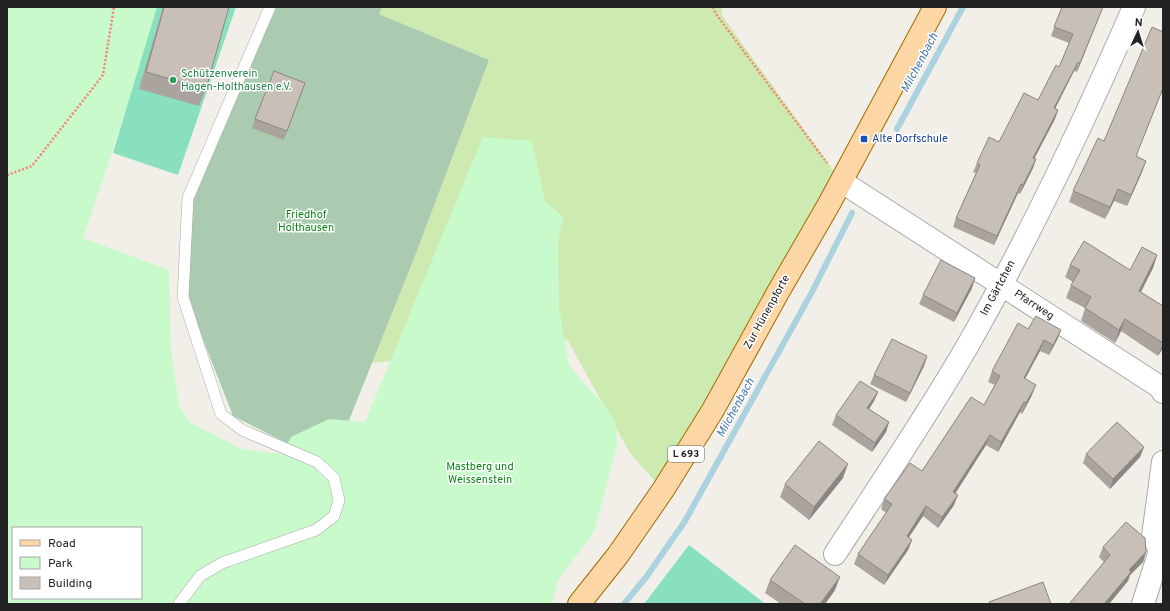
<svg xmlns="http://www.w3.org/2000/svg" width="1170" height="611" viewBox="0 0 1170 611" font-family="Overpass,sans-serif">
  <style>
    .grass { fill: #cdebb0 }
    .cemetery { fill: #aacbaf }
    .park { fill: #c8facc; fill-rule: evenodd }
    .pitch { fill: #88e0be }
    .lines { fill: none; stroke-linecap: round; stroke-linejoin: round }
    .stream { stroke: #aad3df; stroke-width: 6 }
    .lane-casing { stroke: #a9a9a9; stroke-width: 12 }
    .street-casing { stroke: #a9a9a9; stroke-width: 24 }
    .primary-casing { stroke: #a06b00; stroke-width: 24 }
    .path { stroke: #fa8072; stroke-width: 2.5; stroke-dasharray: 2 2; stroke-linecap: butt }
    .lane { stroke: #fff; stroke-width: 11 }
    .street { stroke: #fff; stroke-width: 22 }
    .primary { stroke: #fcd6a4; stroke-width: 22 }
    .wall { fill: #aba49e }
    .shaded-wall { fill: #8b8681 }
    .building { fill: #c7bfb8; stroke: #8b8681 }
    .leisure-dot { fill: #2e9e5b; stroke: #fff; stroke-width: 1.5 }
    .transit-dot { fill: #1a4fb4; stroke: #fff; stroke-width: 1.5 }
    .labels { text-anchor: middle; dominant-baseline: central; stroke-width: 3; stroke-linejoin: round; paint-order: stroke }
    .shield { fill: #fff; stroke: #646464; stroke-width: 1 }
    .shield-label { font-size: 10px; font-weight: bold; fill: #222 }
    .leisure-label { font-size: 11px; fill: #27864d; stroke: #fff; text-anchor: start }
    .transit-label { font-size: 11px; fill: #164399; stroke: #fff; text-anchor: start }
    .park-label { font-size: 11px; fill: #0c8416; stroke: #fff }
    .street-label { font-size: 11px; fill: #222; stroke: #fff }
    .water-label { font-size: 12px; font-style: italic; fill: #4a7aab; stroke: #fff }
  </style>
  <rect width="100%" height="100%" fill="#f2efe9"/>
  <path class="grass" d="M382 7H723L721 14 842 182 663 490 630 453 568 341 540 323 419 358 372 363 415 256 489 60 379 14Z"/>
  <path class="cemetery" d="M272 7H382L379 14 489 60 415 256 331 465 233 416 186 296 192 199Z"/>
  <path class="park" d="M7 7H161L83 238 169 270 171 350 179 405 189 422 242 449 282 454 291 437 329 419 365 422 483 137 532 141 545 201 563 217 558 242 559 308 569 365 589 389 603 403 616 424 617 446 594 532 558 580 552 604H7ZM13 528H141V598H13Z"/>
  <path class="pitch" d="M157 7H236L178 175 113 153Z
    M689 545 763 602 762 604H644Z"/>
  <g class="lines">
    <path class="stream" d="M897 129 963 7
      M624 604 647 576 685 521 812 292 852 213"/>
    <defs>
      <path id="lane" d="M179 604 200 576 222 563 316 530 334 516 339 500 334 478 317 462 242 430 221 414 183 297 188 198 270 7"/>
      <path id="street" d="M842 182 1160 387 1163 392
        M1159 549 1153 536 1163 462
        M835 554C880 485 927 416 968 345 1030 236 1084 122 1134 7
        M1143 604 1163 541"/>
      <path id="primary" d="M579 604 618 555 663 490 713 410 777 294 829 204 935 7"/>
    </defs>
    <use href="#lane" class="lane-casing"/>
    <use href="#street" class="street-casing"/>
    <use href="#primary" class="primary-casing"/>
    <path class="path" d="M713 7 716 14 827 163
      M7 175 32 166 103 75 114 7"/>
    <use href="#lane" class="lane"/>
    <use href="#street" class="street"/>
    <use href="#primary" class="primary"/>
  </g>
  <path class="wall" d="M163 7H229L206 89 199 106 139 89Z
    M1062 7H1103L1077 72 1074 71 1055 108 1058 110 1055 119 1034 158 1036 159 1033 168 1020 194 1018 193 994 245 953 227 956 218 976 173 973 172 977 163 999 142 1038 100 1059 67 1069 43 1051 36Z
    M1163 32V89L1136 156 1146 161 1142 172 1127 206 1114 201 1105 219 1069 202 1073 191 1104 141Z
    M305 83 284 140 252 128 255 119Z
    M1157 255 1153 268 1141 292 1163 306V348L1158 356 1121 331 1115 343 1081 321 1085 308 1066 298 1071 285 1073 282 1065 277 1070 265 1130 270Z
    M975 278 972 288 954 322 919 304 923 295Z
    M1028 329 1061 330 1057 340 1049 355 1040 351 1025 379 1032 395 1022 414 1020 412 998 452 986 445 955 493 954 505 938 528 923 516 909 537 912 540 908 550 884 585 854 564 858 554 886 513 881 509 884 499 922 471 984 405 995 385 988 382 992 371Z
    M927 356 924 366 906 402 870 384 874 375Z
    M878 392 874 401 869 409 889 422 886 432 872 452 832 425 836 415Z
    M1144 447 1140 457 1110 489 1083 463 1086 454Z
    M843 478 809 520 780 497 785 484Z
    M1103 547 1146 552 1143 562 1130 575 1128 581 1109 604H1069L1104 562 1099 557Z
    M770 580 835 590 825 604H781L765 593Z"/>
  <path class="shaded-wall" d="M1103 7 1077 72 1080 63Z
    M1078 62 1074 71 1051 117 1054 108Z
    M1058 110 1055 119 1030 167 1033 158Z
    M1036 159 1033 168 1020 194 1023 185Z
    M1146 161 1142 172 1127 206 1131 195Z
    M1021 184 1018 193 994 245 997 236Z
    M1118 189 1114 201 1105 219 1110 207Z
    M1157 255 1153 268 1135 303 1139 291Z
    M975 278 972 288 954 322 957 313Z
    M1125 319 1121 331 1115 343 1119 330Z
    M1061 330 1057 340 1049 355 1053 345Z
    M1044 340 1040 351 1020 388 1024 378Z
    M1163 343V348L1158 356Z
    M927 356 924 366 906 402 910 393Z
    M1036 385 1032 395 1022 414 1026 403Z
    M878 392 874 401 864 417 867 408Z
    M1024 402 1020 412 998 452 1001 442Z
    M889 422 886 432 872 452 875 443Z
    M990 435 986 445 950 502 953 492Z
    M1144 447 1140 457 1110 489 1113 479Z
    M848 464 843 478 809 520 814 507Z
    M958 495 954 505 938 528 942 517Z
    M926 506 923 516 903 546 907 536Z
    M912 540 908 550 884 585 888 575Z
    M1146 552 1143 562 1130 575 1128 581 1109 604H1104L1129 570Z
    M840 577 835 590 825 604H820Z"/>
  <path class="building" d="M164 7H229L206 89 146 72Z
    M1062 7H1103L1080 63 1078 62 1054 108 1058 110 1033 158 1036 159 1023 185 1021 184 997 236 956 218 980 165 977 163 989 137 999 142 1024 93 1038 100 1056 65 1059 67 1073 34 1054 27Z
    M1152 27 1163 32V88L1136 156 1146 161 1131 195 1118 189 1110 207 1073 191 1098 138 1104 141Z
    M274 71 305 83 287 131 255 119Z
    M1084 241 1130 270 1142 247 1157 255 1139 291 1163 306V343L1125 319 1119 330 1085 308 1091 297 1071 285 1080 270 1070 265Z
    M941 260 975 278 957 313 923 295Z
    M1036 316 1061 330 1053 345 1044 340 1024 378 1036 385 1026 403 1024 402 1001 442 990 435 953 492 958 495 942 517 926 506 907 536 912 540 888 575 858 554 892 504 884 499 910 463 922 471 971 397 984 405 1000 376 992 371 1018 323 1028 329Z
    M892 339 927 356 910 393 874 375Z
    M860 381 878 392 867 408 889 422 875 443 836 415Z
    M1117 422 1144 447 1113 479 1086 454Z
    M819 441 848 464 814 507 785 484Z
    M1126 522 1145 538 1146 552 1129 570 1131 572 1104 604H1070V603L1110 555 1103 547Z
    M795 545 840 577 820 604H805L770 580Z
    M1043 582 1051 604H990L989 602Z"/>
  <circle class="leisure-dot" cx="173" cy="80" r="4"/>
  <rect class="transit-dot" x="860" y="135" width="8" height="8" rx="2"/>
  <g class="labels">
    <rect class="shield" x="668" y="446" width="36" height="16" rx="3"/>
    <g class="shield-label">
      <text x="686" y="454">L 693</text>
    </g>
    <g class="leisure-label">
      <text x="181" y="74">Schützenverein<tspan x="181" dy="13">Hagen-Holthausen e.V.</tspan></text>
    </g>
    <g class="transit-label">
      <text x="872" y="139">Alte Dorfschule</text>
    </g>
    <g class="park-label">
      <text x="306" y="215">Friedhof<tspan x="306" dy="13">Holthausen</tspan></text>
      <text x="480" y="467">Mastberg und<tspan x="480" dy="13">Weissenstein</tspan></text>
    </g>
    <g class="street-label">
      <text transform="translate(998 288) rotate(-62)">Im Gärtchen</text>
      <text transform="translate(1034 305) rotate(33)">Pfarrweg</text>
      <text transform="translate(767 312) rotate(-61)">Zur Hünenpforte</text>
    </g>
    <g class="water-label">
      <text transform="translate(920 63) rotate(-62)">Milchenbach</text>
      <text transform="translate(736 408) rotate(-61)">Milchenbach</text>
    </g>
  </g>
  <rect width="1170" height="611" fill="none" stroke="#222222" stroke-width="16"/>
  <rect x="12" y="527" width="130" height="72" fill="#ffffff" stroke="#a7a7a7"/>
  <rect x="20" y="540" width="20" height="6" fill="#fcd6a4" stroke="#a7a7a7"/>
  <text x="48" y="547" font-size="12" fill="#222222">Road</text>
  <rect x="20" y="557" width="20" height="12" fill="#c8facc" stroke="#a7a7a7"/>
  <text x="48" y="567" font-size="12" fill="#222222">Park</text>
  <rect x="20" y="577" width="20" height="12" fill="#c7bfb8" stroke="#a7a7a7"/>
  <text x="48" y="587" font-size="12" fill="#222222">Building</text>
  <g transform="translate(1138 32) rotate(4)" stroke="#ffffff" stroke-width="3" paint-order="stroke">
  <path d="M0-3L7 15L0 10L-7 15Z" fill="#222222"/>
  <text y="-6" font-size="11" font-weight="bold" text-anchor="middle" fill="#222222">N</text>
  </g>
</svg>
